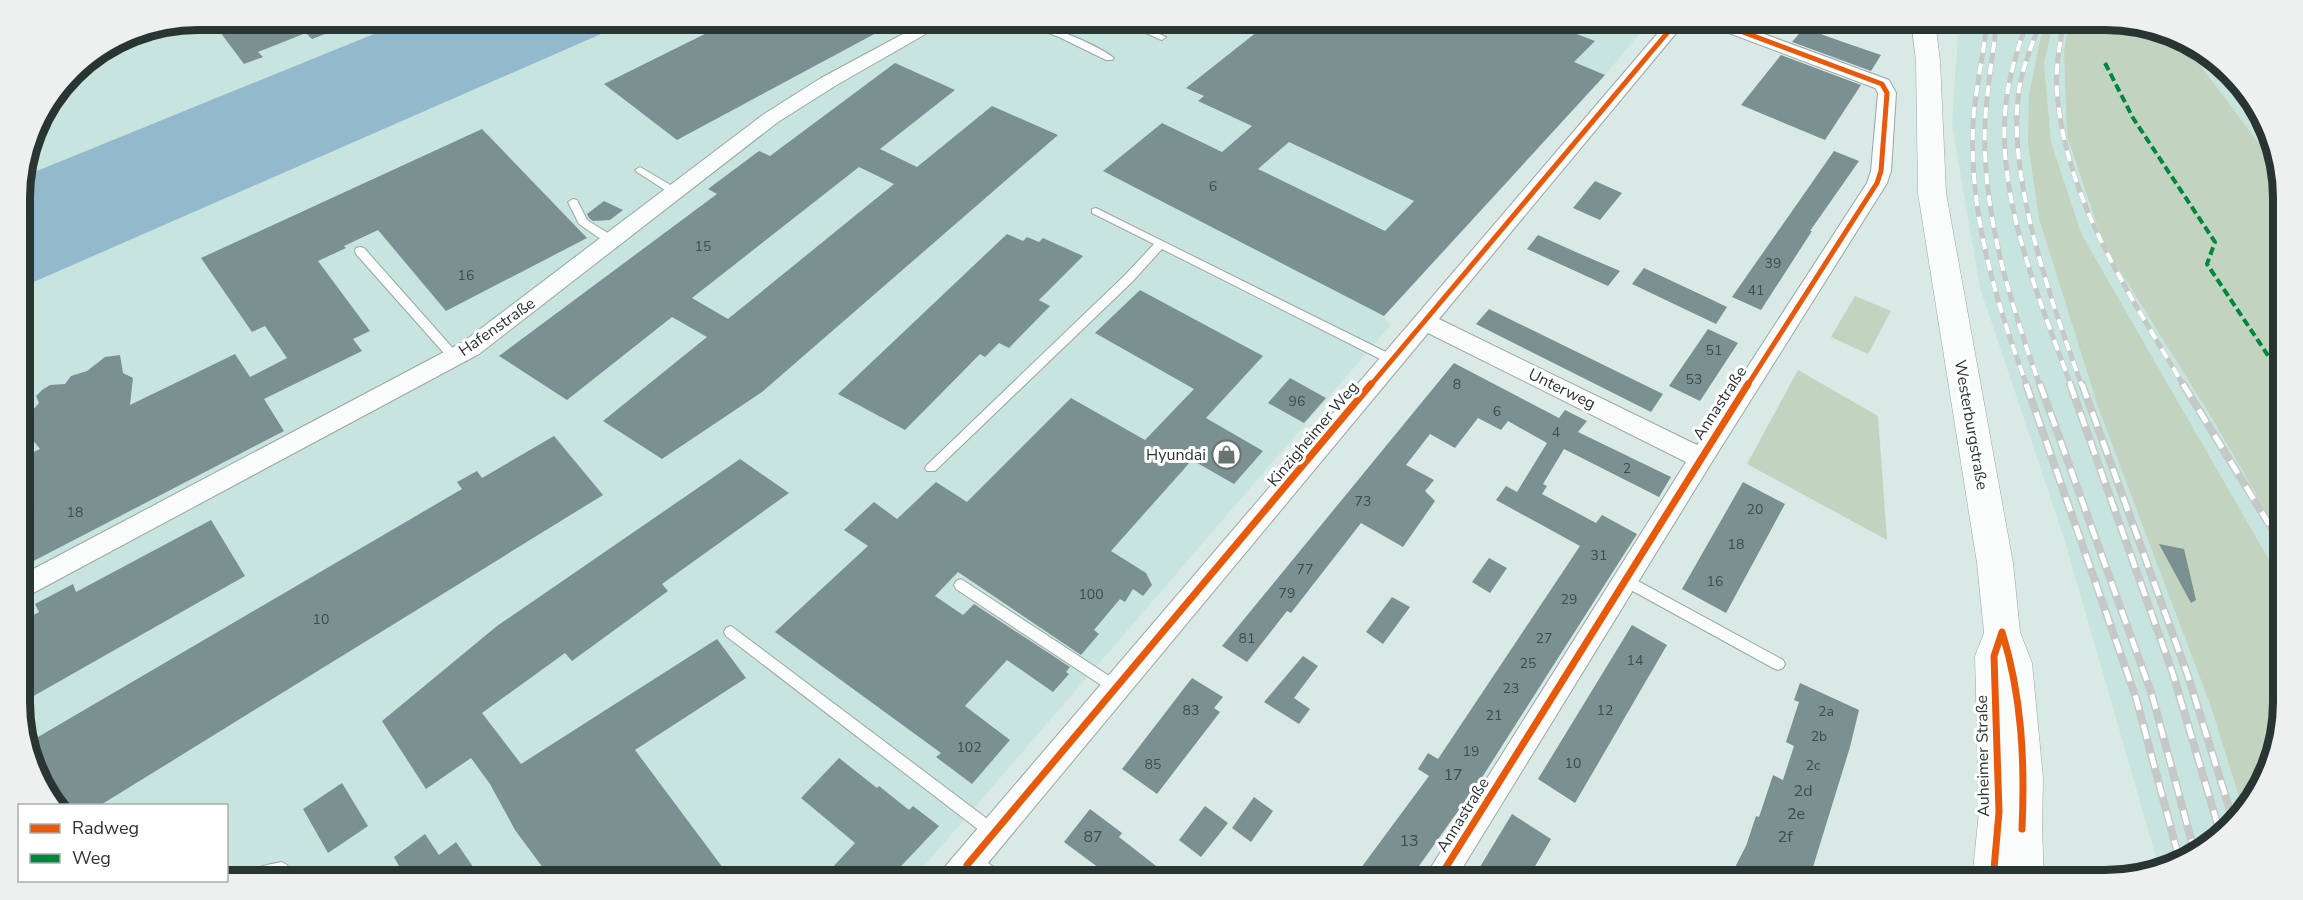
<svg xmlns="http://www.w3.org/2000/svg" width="2303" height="900" viewBox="0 0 2303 900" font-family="'Nunito Sans',sans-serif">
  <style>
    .built { fill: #c8e4df }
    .green { fill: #c2d4c0 }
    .water { fill: #93b9cd }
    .building { fill: #7b9091; fill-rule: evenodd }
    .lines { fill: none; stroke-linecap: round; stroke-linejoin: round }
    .service-casing { stroke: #9aa6a5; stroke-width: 2 }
    .minor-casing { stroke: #9aa6a5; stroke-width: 2 }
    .secondary-casing { stroke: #9aa6a5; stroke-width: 1 }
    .primary-casing { stroke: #9aa6a5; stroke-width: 1 }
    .service { fill: #f9fcfb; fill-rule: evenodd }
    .minor { fill: #f9fcfb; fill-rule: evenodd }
    .secondary { fill: #f9fcfb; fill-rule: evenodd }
    .primary { fill: #f9fcfb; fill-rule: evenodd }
    .rail-far1-casing { stroke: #c4c9c7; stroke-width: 5 }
    .rail-casing { stroke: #c4c9c7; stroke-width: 8 }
    .rail-far1 { stroke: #fff; stroke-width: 4; stroke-dasharray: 11; stroke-linecap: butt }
    .rail { stroke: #fff; stroke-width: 5; stroke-dasharray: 15; stroke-linecap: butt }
    .quiet { stroke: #00873e; stroke-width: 4; stroke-dasharray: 8 4; stroke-linecap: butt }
    .cycleway-far1-casing { stroke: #fff; stroke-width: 8 }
    .cycleway-casing { stroke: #fff; stroke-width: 10 }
    .cycleway-far1 { stroke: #e8590c; stroke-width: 5 }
    .cycleway { stroke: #e8590c; stroke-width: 7 }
    .labels { text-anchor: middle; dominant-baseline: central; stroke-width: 6; stroke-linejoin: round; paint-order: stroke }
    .number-label { font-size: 14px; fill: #3e4c4a }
    .street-label { font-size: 16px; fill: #293533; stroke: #fff }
    .poi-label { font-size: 16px; fill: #293533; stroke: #fff; text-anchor: end }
    .near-number-label { font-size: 16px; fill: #3e4c4a }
    .rim { fill: none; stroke: #293533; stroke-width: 8 }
  </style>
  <rect width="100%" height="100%" fill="#d9e9e6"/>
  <path class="built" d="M198 20H408L22 177 38 119 80 64 130 33Z
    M633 20H1651L1605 75 1384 316 1390 326 912 880H227L226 806 57 805 23 736 20 288Z
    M1959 20H2051L2041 36 2039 219 2099 410 2211 707 2244 813 2213 844 2163 871H2160L2064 538 1980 288 1952 123Z
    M2054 20H2069L2064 51 2212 418 2283 541V584L2082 235 2051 143 2044 63Z
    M2180 38 2213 56 2246 89 2282 174Z"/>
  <path class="green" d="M2051 20H2054L2044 63 2051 142 2082 235 2283 584V702L2274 760 2244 813 2211 707 2099 410 2039 219 2028 143 2029 95 2041 36Z
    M2069 20C2106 19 2147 20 2180 38L2282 174 2283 541 2212 418 2104 245 2067 136 2064 51Z
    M1855 296 1891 311 1868 354 1831 337Z
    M1798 370 1878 416 1887 540 1747 464Z"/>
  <path class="water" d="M408 20H633L20 288V186L22 177Z"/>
  <path class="building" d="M211 20H359V21L312 39 306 33 258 52 263 57 244 64Z
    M733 20H863L880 31 677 140 604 84Z
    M1272 20H1540L1595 41 1574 62 1605 75 1384 316 1103 171 1162 123 1222 152 1252 126 1198 101 1204 96 1186 88ZM1289 142 1414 201 1385 231 1258 169Z
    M1804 28 1843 42 1881 55 1871 71 1792 42Z
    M1781 55 1861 85 1825 140 1741 105Z
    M895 63 955 90 880 149 917 167 992 106 1058 135 762 392 662 459 603 421 707 337 672 317 567 400 499 356 717 194 708 189 759 151 770 156ZM859 167 894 184 728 319 692 298Z
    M482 129 587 238 446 311 378 230 344 246 346 248 318 261 370 331 353 339 362 351 264 399 284 431 22 567 21 458 40 449 24 429 33 420 31 412 39 403 36 396 42 390 50 385 65 384 71 376 87 371 105 357 120 355 123 373 133 378 130 405 235 354 250 377 287 358 265 326 252 332 201 258Z
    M1834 151 1859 161 1810 231H1812L1761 310 1732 297Z
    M1595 181 1622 193 1600 220 1573 208Z
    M604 201 623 210 610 220 593 221 589 218 587 214Z
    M1007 234 1023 241 1027 237 1039 242 1043 238 1083 256 1039 300 1050 306 1009 348 999 343 985 357 980 354 905 430 838 394Z
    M1538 235 1578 253 1620 271 1608 286 1527 249Z
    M1644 268 1704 296 1727 307 1716 324 1632 284Z
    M1140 290 1263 356 1206 418 1263 451 1234 484 1192 460 1111 551 1146 573 1152 585 1143 596 1133 589 1125 602 1120 599 1094 630 1099 634 1081 655 958 572 935 596 963 615 974 604 1070 667 1066 672 1069 674 1053 692 1007 660 965 706 1010 740 972 784 936 757 941 753 775 632 868 546 844 530 874 502 897 519 936 482 967 502 1071 398 1145 440 1194 389 1095 333Z
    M1489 309 1573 350 1663 394 1651 412 1476 324Z
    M1708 329 1738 343 1700 401 1669 386Z
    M1454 363 1559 418 1565 410 1587 421 1578 432 1671 477 1659 497 1564 449 1543 484 1547 486 1542 494 1596 523 1602 515 1637 534 1467 801 1466 800 1409 880H1352L1429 776 1418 769 1428 753 1438 759 1580 546 1496 500 1506 486 1517 492 1547 443 1508 421 1501 430 1478 418 1455 448 1430 434 1406 465 1434 480 1425 491 1435 501 1403 547 1361 523 1291 613 1287 611 1247 662 1222 646Z
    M1290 378 1326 398 1304 423 1268 403Z
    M554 436 603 495 99 806H57L26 744 462 489 457 482 477 471 482 478Z
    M740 459 789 493 662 584 668 591 572 661 565 653 482 713 521 764 717 639 746 678 635 750 732 880H552L515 830 490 784 471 758 426 789 382 721 497 626Z
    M1743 482 1785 504 1726 613 1682 589Z
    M211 520 245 576 23 702 22 621 39 612 35 604 73 584 76 592Z
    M2159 544 2184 549 2196 600 2191 603Z
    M1489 558 1507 568 1490 593 1472 582Z
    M1392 597 1410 607 1383 644 1366 632Z
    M1632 625 1667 645 1575 803 1538 779Z
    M1303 656 1318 666 1294 698 1310 709 1299 724 1264 702Z
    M1192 678 1223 697 1214 708 1220 712 1157 794 1122 769Z
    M1800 683 1859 710 1850 747 1809 880H1747L1733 871 1746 846 1756 816 1759 817 1773 775 1783 780 1794 746 1786 742 1799 702 1794 700Z
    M839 758 877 788 879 786 909 810 913 806 939 826 888 880H821L855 843 801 798Z
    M342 783 368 826 328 853 303 809Z
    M1254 797 1273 811 1251 842 1232 828Z
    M1205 806 1228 823 1201 857 1179 840Z
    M1090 809 1122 833 1119 837 1174 880H1115L1064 842Z
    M1512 814 1551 839 1527 880H1472Z
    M425 834 439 855 456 842 482 880H407L394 857Z"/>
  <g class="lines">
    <defs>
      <path id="service" d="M1014 20C1034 18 1097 44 1114 58L1112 60H1106L1059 37Z
        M1118 20H1128L1166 37 1162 40 1159 39Z
        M182 23 183 25 179 28 174 24Z
        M640 167 679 190V194H671L637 172 635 170Z
        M573 199 577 200 587 220 616 238 617 241 616 244H608L579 224 568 202Z
        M1096 208 1396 357 1398 360 1396 363H1388L1162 249 1132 282 935 471H927L925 468 927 465 1124 276 1154 244 1092 213V209Z
        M360 247 364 248 458 354 460 357 458 360H450L356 254 355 251 356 248Z
        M1625 574 1783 660 1785 664 1783 668 1778 670 1773 668 1620 584 1619 580 1620 576Z
        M961 579 1120 683 1122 687 1120 691 1115 693 1110 691 956 589 954 585 956 581Z
        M731 626 998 827 1000 832 998 837 993 839 988 837 726 636 724 632 726 628Z
        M282 862 287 865 296 880H280L279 878 248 880C253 865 268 865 282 862Z"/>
      <path id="minor" d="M929 20H950L835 86 778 122 479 354 22 599V575L463 342 764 114 821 78Z
        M1669 20H1687L1439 319 1697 445 1867 183 1871 171 1878 93 1875 88 1705 24 1703 20H1726L1889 80 1896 93 1891 171 1887 183 1710 465 1455 880H1423L1686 462 1428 333 988 863 996 869 1000 880H939L943 869Z"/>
      <path id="secondary" d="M2001 618 2014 623 2019 634 2013 656 2019 810 2036 815 2042 829 2044 880H1972L1979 812 1975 656 1988 623Z"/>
      <path id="primary" d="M1911 20H1935L1940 61 1946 193 2013 563 2020 632 2032 663 2043 778 2042 829 2036 843 2022 849 2008 843 2002 829 2003 778 1994 663 1984 632 1977 563 1918 193 1916 61Z"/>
    </defs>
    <use href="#service" class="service-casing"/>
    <use href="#minor" class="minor-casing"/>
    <use href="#secondary" class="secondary-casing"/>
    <use href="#primary" class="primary-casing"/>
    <use href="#service" class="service"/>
    <use href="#minor" class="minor"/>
    <use href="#secondary" class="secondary"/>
    <use href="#primary" class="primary"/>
    <defs>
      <path id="rail-far1" d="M1987 20C1984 55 1975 89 1973 124 1969 214 1996 302 2027 386
        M1997 20C1992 64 1983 108 1985 152 1988 233 2013 310 2040 386
        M2028 20C2018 47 2009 75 2006 103 1995 196 2040 300 2071 386
        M2041 20C2033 43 2023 65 2019 89 2006 177 2052 304 2082 386
        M2064 20C2060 44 2055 68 2057 92 2066 202 2130 295 2184 386
        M2200 49 2261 125
        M2238 80 2248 93"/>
      <path id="rail" d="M2026 384 2136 698 2180 862
        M2040 384 2152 695 2195 854
        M2070 384 2173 674 2221 836
        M2082 384 2188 676 2234 823
        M2183 384 2283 547"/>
    </defs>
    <use href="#rail-far1" class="rail-far1-casing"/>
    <use href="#rail" class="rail-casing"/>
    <use href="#rail-far1" class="rail-far1"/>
    <use href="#rail" class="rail"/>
    <path class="quiet" d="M2105 63 2133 118 2215 242 2207 264 2283 378"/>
    <defs>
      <path id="cycleway-far1" d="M1711 20 1882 84 1887 93 1881 171 1877 183 1747 386
        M1370 386 1678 20"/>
      <path id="cycleway" d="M2002 632C2022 696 2025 762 2022 829
        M967 865 1371 384
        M1438 880 1748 384
        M1993 880 1999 812 1994 656 2002 632"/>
    </defs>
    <use href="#cycleway-far1" class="cycleway-far1-casing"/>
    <use href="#cycleway" class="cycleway-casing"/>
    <use href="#cycleway-far1" class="cycleway-far1"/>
    <use href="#cycleway" class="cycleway"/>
  </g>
  <defs>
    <symbol id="shop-ring" viewBox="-11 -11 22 22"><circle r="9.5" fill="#fff" stroke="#677472" stroke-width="1.5"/><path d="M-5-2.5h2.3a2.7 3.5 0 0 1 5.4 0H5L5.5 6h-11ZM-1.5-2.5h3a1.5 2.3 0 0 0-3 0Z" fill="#677472"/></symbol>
  </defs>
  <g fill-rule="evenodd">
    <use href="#shop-ring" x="1210" y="438" width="33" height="33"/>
  </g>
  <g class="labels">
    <g class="number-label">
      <text x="1213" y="186">6</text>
      <text x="703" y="246">15</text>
      <text x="1773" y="263">39</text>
      <text x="466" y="275">16</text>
      <text x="1756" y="290">41</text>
      <text x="1714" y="350">51</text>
      <text x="1694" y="379">53</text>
      <text x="1457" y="384">8</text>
      <text x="1297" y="401">96</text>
      <text x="1497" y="411">6</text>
      <text x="1556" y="432">4</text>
      <text x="1627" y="468">2</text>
      <text x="1363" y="501">73</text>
      <text x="1755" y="509">20</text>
      <text x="75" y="512">18</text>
      <text x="1736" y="544">18</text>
      <text x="1599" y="555">31</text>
      <text x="1305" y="569">77</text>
      <text x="1715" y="581">16</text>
      <text x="1287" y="593">79</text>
      <text x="1091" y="594">100</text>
      <text x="1569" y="599">29</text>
      <text x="321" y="619">10</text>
      <text x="1247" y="638">81</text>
      <text x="1544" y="638">27</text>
      <text x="1635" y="660">14</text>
      <text x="1528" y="663">25</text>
      <text x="1511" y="688">23</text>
      <text x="1191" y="710">83</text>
      <text x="1605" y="710">12</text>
      <text x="1826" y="711">2a</text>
      <text x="1494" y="715">21</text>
      <text x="1819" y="736">2b</text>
      <text x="969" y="747">102</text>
      <text x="1471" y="751">19</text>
      <text x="1573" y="763">10</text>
      <text x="1153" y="764">85</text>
      <text x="1813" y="765">2c</text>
    </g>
    <g class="street-label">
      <text transform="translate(497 327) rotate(-35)">Hafenstraße</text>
      <text transform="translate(1562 389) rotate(26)">Unterweg</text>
      <text transform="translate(1720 403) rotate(-57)">Annastraße</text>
      <text transform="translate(1971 425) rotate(80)">Westerburgstraße</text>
      <text transform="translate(1313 434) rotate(-50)">Kinzigheimer Weg</text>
      <text transform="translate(1983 756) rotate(-91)">Auheimer Straße</text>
      <text transform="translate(1463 815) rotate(-58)">Annastraße</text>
    </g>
    <g class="poi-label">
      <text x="1206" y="455">Hyundai</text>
    </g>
    <g class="near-number-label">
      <text x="1453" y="775">17</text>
      <text x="1803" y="791">2d</text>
      <text x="1796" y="814">2e</text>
      <text x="1093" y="837">87</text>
      <text x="1785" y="837">2f</text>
      <text x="1409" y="841">13</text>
    </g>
  </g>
  <path d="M0 0H2303V900H0ZM198 30H2105A168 168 0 0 1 2273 198V702A168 168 0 0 1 2105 870H198A168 168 0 0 1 30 702V198A168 168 0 0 1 198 30Z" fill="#eeefef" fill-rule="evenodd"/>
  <path class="rim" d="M198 30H2105A168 168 0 0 1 2273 198V702A168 168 0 0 1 2105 870H198A168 168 0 0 1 30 702V198A168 168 0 0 1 198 30Z"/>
  <rect x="18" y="804" width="210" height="78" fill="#ffffff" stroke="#a9aead" stroke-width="1.5"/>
  <rect x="30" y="824" width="30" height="9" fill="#e8590c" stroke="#a9aead" stroke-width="1.5"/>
  <text x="72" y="834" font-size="18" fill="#293533">Radweg</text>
  <rect x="30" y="854" width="30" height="9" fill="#00873e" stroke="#a9aead" stroke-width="1.5"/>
  <text x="72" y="864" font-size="18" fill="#293533">Weg</text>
</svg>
